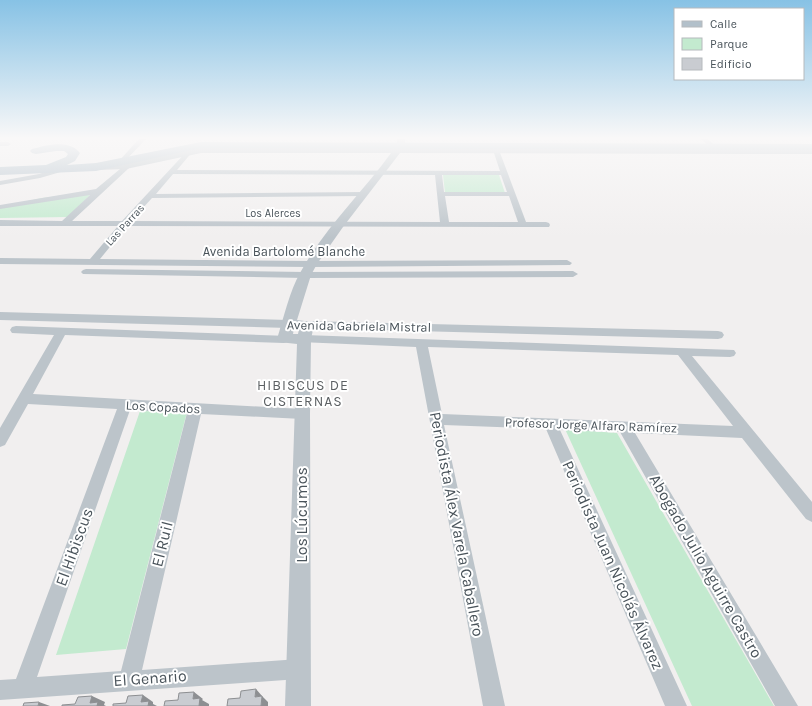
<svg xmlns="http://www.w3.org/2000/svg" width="812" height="706" viewBox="0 0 812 706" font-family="Karla,sans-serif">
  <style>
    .green { fill: #c3eacf }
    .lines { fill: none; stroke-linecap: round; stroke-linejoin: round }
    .minor { fill: #bcc4ca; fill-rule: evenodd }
    .tertiary { fill: #bcc4ca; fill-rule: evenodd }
    .primary { fill: #b2c0ca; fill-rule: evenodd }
    .shaded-wall { fill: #8d8f92 }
    .building { fill: #c9ccd1; stroke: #8d8f92 }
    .labels { text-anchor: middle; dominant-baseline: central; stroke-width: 4; stroke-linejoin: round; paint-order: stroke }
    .far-street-label { font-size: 11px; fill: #49535a; stroke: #fff }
    .street-label { font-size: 13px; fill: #49535a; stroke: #fff }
    .neighbourhood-label { font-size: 14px; letter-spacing: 1px; fill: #5c6063; stroke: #fff }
    .near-street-label { font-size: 16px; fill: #49535a; stroke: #fff }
  </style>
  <rect width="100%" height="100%" fill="#f1efef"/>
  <path class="green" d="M443 175H499L505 193H445Z
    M93 192 68 217 0 218V207L42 198Z
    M140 411 187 412 126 649 56 655Z
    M565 429 617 433 774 706H692Z"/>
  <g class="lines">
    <path class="minor" d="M139 139H146L122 164H118V162Z
      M701 139H708L716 147 711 148Z
      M0 142H8L11 144 8 146H0Z
      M496 148 499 150 526 222H546L549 223 550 225 549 227 127 226 100 259 311 261 567 260 572 263 570 265 311 267 0 264V258L90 259 118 226H0V220L62 221 90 195 0 209V205L96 189 126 164H129V168L72 221H122L188 150 190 149 193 151 177 170 500 171 493 150ZM173 174 435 175 440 222 131 221 152 198 362 196 366 194 362 192 156 194ZM442 175H501L507 192H444ZM445 196H509L518 222H449Z
      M61 167H64V171L40 178 0 185V181L39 174Z
      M86 269 305 272 573 271 578 274 573 277 305 278 83 274 81 272 83 270Z
      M0 312 288 320 292 321 294 324 292 327 288 328 0 320Z
      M307 321 718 331 722 332 724 335 722 338 718 339 303 328 301 325 303 322Z
      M16 326 288 336 290 339 288 342 284 343 65 335 33 394 302 409 307 410 309 414 307 418 302 419 201 414 142 670 299 659 306 662 309 669 306 676 299 679 0 700V680L16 679 117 409 28 404 5 445 0 447V428L54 335 12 333 10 330 12 327ZM130 410 187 413 121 671 37 677Z
      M304 335 734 350 736 353 734 356 730 357 692 356 812 502V522L806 519 742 438 635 433 798 706H775L620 432 560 430 687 706H665L546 429 444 425 505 706H483L416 347 300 342 298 339 300 336ZM428 347 678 355 733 426 442 414Z"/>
    <path class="tertiary" d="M397 139H405V145L403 148H812V154L400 153 343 227 317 264 311 275 297 320 312 322 314 325 311 339 310 414 311 706H285L297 344 279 342 277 339C283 320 290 290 300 273 323 230 362 193 391 153H201L126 169 97 170 93 167 97 164 126 163 201 147 395 148 397 145ZM294 329H299L298 334H293Z"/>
    <path class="primary" d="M201 142 812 144V150L201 148 96 171 0 175V167L46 165 66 157 68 154 64 151H56L36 154 32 153 30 151 32 149C47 145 69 139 80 153L75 161 67 165 96 163Z"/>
  </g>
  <path class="shaded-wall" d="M256 689 262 696 255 697Z
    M194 692 203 699 202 700 209 704V706H199L193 699Z
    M143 695 153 702V704L157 706H148L141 702Z
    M92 696 105 702 104 705 106 706H96L90 703Z
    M262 696 268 702V706H261Z
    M39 702 50 706H38Z"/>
  <path class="building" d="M256 689 255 697 262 696 261 706H227L228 699 240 698 241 691Z
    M194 692 193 699 200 698 199 706H164L165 701 178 700 179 693Z
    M143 695 141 702 149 701 148 706H113V704L126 703 128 696Z
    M92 696 90 703 98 702 97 706H62V705L75 704 78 697Z
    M39 702 38 706H23L24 703Z"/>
  <linearGradient id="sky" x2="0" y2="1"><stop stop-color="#87c2e5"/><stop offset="0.58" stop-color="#f9f8f8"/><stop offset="1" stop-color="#f9f8f8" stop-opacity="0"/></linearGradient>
  <rect width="812" height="238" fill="url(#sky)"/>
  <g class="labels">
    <g class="far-street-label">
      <text x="273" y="213">Los Alerces</text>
      <text transform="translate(125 225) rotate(-48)">Las Parras</text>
    </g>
    <g class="street-label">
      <text x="284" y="251">Avenida Bartolomé Blanche</text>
      <text transform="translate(359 326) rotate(1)">Avenida Gabriela Mistral</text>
      <text transform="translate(163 407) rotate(3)">Los Copados</text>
      <text transform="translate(591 425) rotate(2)">Profesor Jorge Alfaro Ramírez</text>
    </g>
    <g class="neighbourhood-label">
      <text x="303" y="385">HIBISCUS DE<tspan x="303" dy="16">CISTERNAS</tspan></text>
    </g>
    <g class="near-street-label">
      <text transform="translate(301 515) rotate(-90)">Los Lúcumos</text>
      <text transform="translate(457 524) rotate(79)">Periodista Álex Varela Caballero</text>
      <text transform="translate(162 544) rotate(-76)">El Ruil</text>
      <text transform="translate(74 547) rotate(-70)">El Hibiscus</text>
      <text transform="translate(613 565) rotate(66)">Periodista Juan Nicolás Álvarez</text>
      <text transform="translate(706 566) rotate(60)">Abogado Julio Aguirre Castro</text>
      <text transform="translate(150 678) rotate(-4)">El Genario</text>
    </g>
  </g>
  <rect x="674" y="8" width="130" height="72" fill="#ffffff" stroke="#b6babd"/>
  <rect x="682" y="21" width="20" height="6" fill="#b2c0ca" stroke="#b6babd"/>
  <text x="710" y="28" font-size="12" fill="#49535a">Calle</text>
  <rect x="682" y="38" width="20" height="12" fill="#c3eacf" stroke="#b6babd"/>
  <text x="710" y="48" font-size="12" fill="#49535a">Parque</text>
  <rect x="682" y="58" width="20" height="12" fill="#c9ccd1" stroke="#b6babd"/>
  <text x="710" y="68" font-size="12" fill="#49535a">Edificio</text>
</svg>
